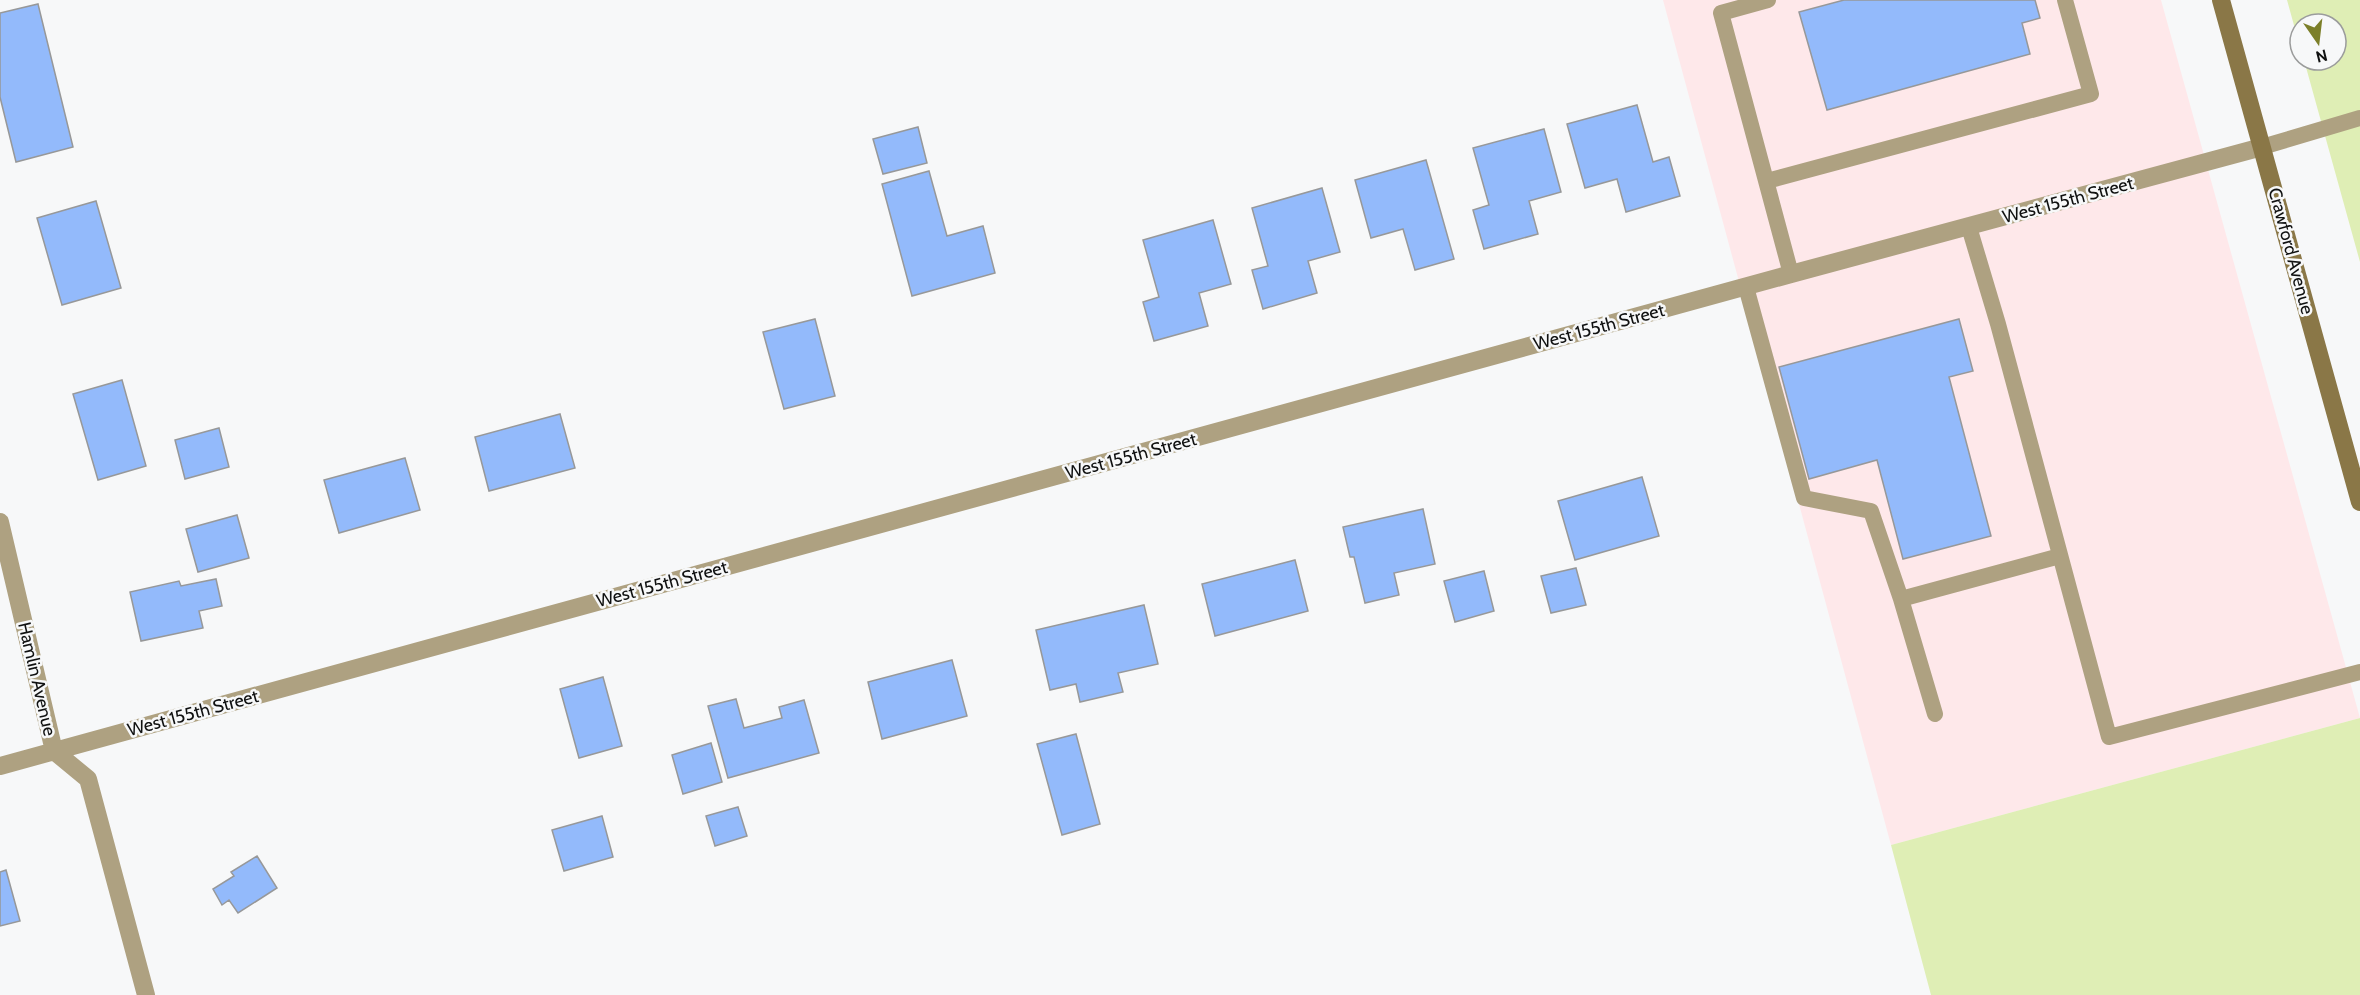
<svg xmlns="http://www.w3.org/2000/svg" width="2360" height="995" viewBox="0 0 2360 995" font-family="Cabin,sans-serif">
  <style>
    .industrial { fill: #fee8ea }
    .green { fill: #dfeeb5 }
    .building { fill: #93bafb; stroke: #979899; stroke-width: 1.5 }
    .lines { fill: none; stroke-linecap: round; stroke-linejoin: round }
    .lane { stroke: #aea181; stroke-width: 16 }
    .street { stroke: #aea181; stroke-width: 18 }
    .secondary { stroke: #8a7747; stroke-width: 18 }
    .labels { text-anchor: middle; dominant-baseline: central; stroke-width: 5; stroke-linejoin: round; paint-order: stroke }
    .street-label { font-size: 18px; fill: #101111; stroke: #f7f8f9 }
  </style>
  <rect width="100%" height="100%" fill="#f7f8f9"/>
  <path class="industrial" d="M1663 0H2161L2360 718 1891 845Z"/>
  <path class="green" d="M2287 0H2360V262L2304 60H2336V24H2300V47Z
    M2360 718V995H1931L1891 845Z"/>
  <path class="building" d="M1844 0H2035L2040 18 2022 23 2030 54 1827 110 1799 12Z
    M38 4 73 147 16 162 0 97V13Z
    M1637 105 1653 162 1669 157 1680 196 1626 212 1617 179 1585 188 1567 124Z
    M918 127 927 163 883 174 873 139Z
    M1544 129 1561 192 1529 201 1538 234 1484 249 1473 210 1489 205 1473 148Z
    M1426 160 1454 259 1415 270 1403 229 1371 238 1355 180Z
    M929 171 947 236 983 226 995 273 912 296 882 184Z
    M1322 188 1340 252 1308 261 1317 293 1263 309 1252 270 1268 266 1252 208Z
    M96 201 121 288 62 305 37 218Z
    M1213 220 1231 284 1199 293 1208 326 1154 341 1143 302 1159 297 1143 240Z
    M815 319 835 396 784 409 763 332Z
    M1959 319 1973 371 1949 377 1991 536 1903 559 1877 460 1809 479 1779 367Z
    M122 380 146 466 98 480 73 394Z
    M560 414 575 468 489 491 475 437Z
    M219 428 229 467 185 479 175 440Z
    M405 458 420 510 339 533 324 480Z
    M1642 477 1659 536 1575 560 1558 501Z
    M1423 509 1435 564 1394 573 1399 595 1365 603 1354 557H1350L1343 527Z
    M237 515 249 558 198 572 186 529Z
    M1295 560 1308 611 1215 636 1202 584Z
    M1576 568 1586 605 1551 613 1541 576Z
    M1484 571 1494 611 1455 622 1444 581Z
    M216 579 222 606 199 611 203 628 141 641 130 592 179 581 181 586Z
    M1144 605 1158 664 1118 673 1123 692 1080 702 1076 684 1050 690 1036 630Z
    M952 660 967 716 882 739 868 682Z
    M603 677 622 746 579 758 560 689Z
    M736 699 744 728 782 718 779 707 804 700 819 753 728 778 708 706Z
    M1076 734 1100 824 1062 835 1037 744Z
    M711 743 722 782 683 794 672 755Z
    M738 807 747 836 715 846 706 816Z
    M602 816 613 857 564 871 552 830Z
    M257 856 277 888 238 913 229 900 222 905 213 889 234 876 231 872Z
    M6 870 20 921 0 926V872Z"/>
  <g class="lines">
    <path class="lane" d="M1768 0 1721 13 1791 274
      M2262 147 2360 118
      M1767 181 2091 94 2065 0
      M1969 227 1998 324 2109 737 2360 672
      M1746 287 1804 498 1871 511 1901 599 2060 556
      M1901 599 1935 714"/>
    <path class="street" d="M0 522 54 751 88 779 146 995
      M0 766 1791 274 2262 147"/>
    <path class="secondary" d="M2221 0 2360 502"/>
  </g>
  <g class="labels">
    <g class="street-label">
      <text transform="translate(2068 200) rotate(-15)">West 155th Street</text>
      <text transform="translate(2291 251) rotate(75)">Crawford Avenue</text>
      <text transform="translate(1599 327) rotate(-15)">West 155th Street</text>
      <text transform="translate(1131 456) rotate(-15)">West 155th Street</text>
      <text transform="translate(662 584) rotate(-15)">West 155th Street</text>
      <text transform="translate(37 679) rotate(77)">Hamlin Avenue</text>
      <text transform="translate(193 713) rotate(-15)">West 155th Street</text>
    </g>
  </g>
  <g transform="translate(2318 42) rotate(166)"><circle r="28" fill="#f7f8f9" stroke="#9b9c9c" stroke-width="1.5"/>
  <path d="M0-4.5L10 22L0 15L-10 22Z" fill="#7c7f29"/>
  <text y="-9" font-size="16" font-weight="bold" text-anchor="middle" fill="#101111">N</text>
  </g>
</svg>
